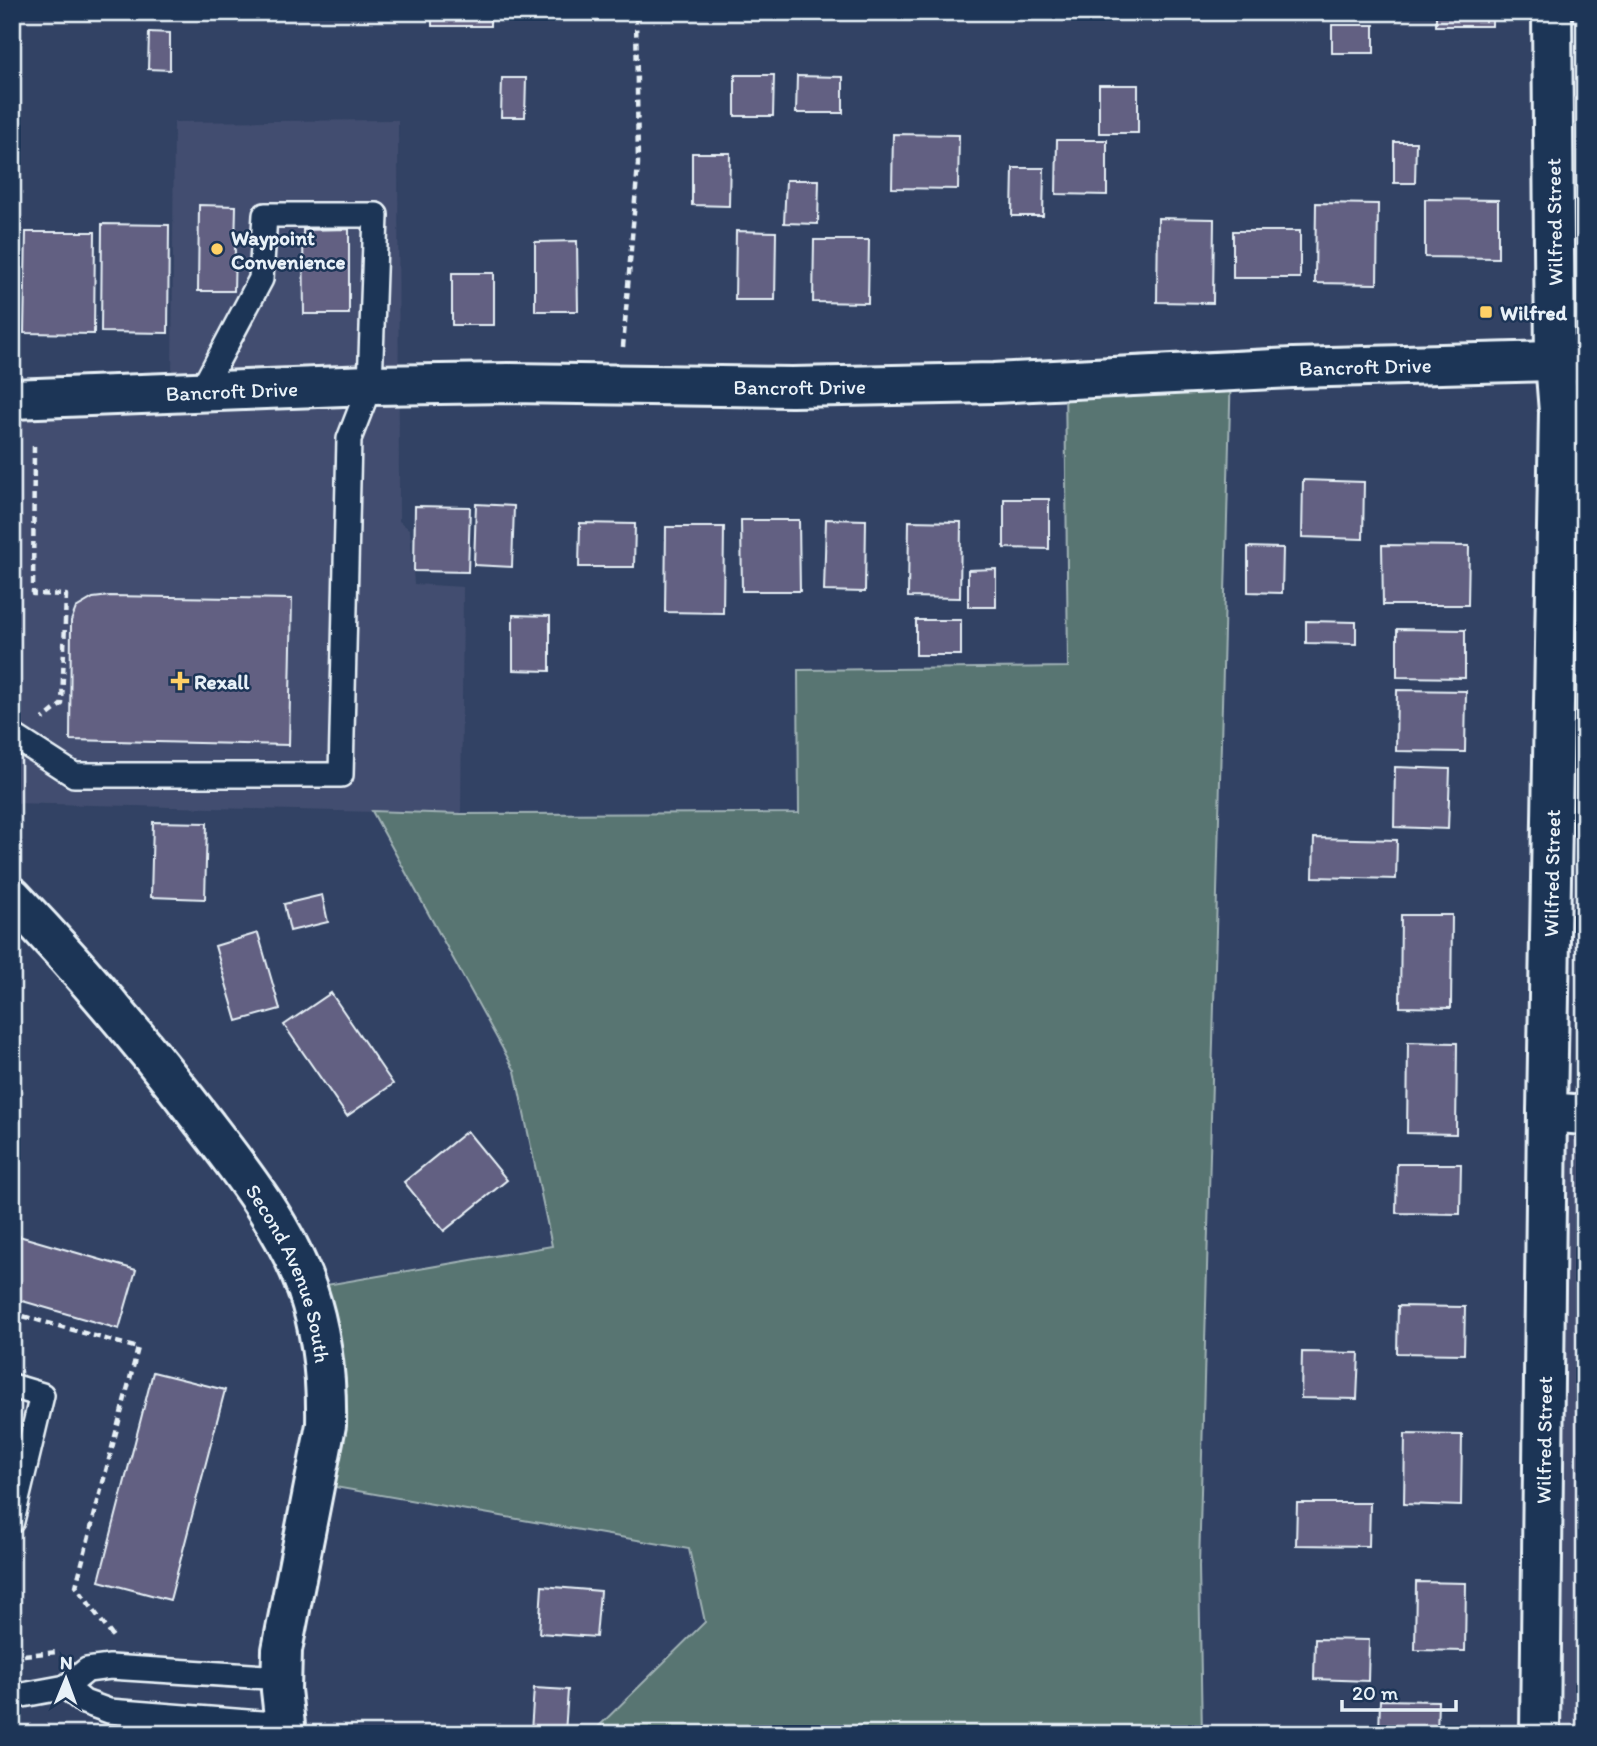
<svg xmlns="http://www.w3.org/2000/svg" width="1597" height="1746" viewBox="0 0 1597 1746" font-family="Itim,sans-serif">
  <style>
    .built { fill: #434e70 }
    .green { fill: #587472; stroke: #a0b2b5; stroke-width: 2 }
    .building { fill: #626182; stroke: #e8f1f8; stroke-width: 2 }
    .lines { fill: none; stroke-linecap: round; stroke-linejoin: round }
    .service-casing { stroke: #e8f1f8; stroke-width: 28 }
    .minor-casing { stroke: #e8f1f8; stroke-width: 44 }
    .tertiary-casing { stroke: #e8f1f8; stroke-width: 44 }
    .secondary-casing { stroke: #e8f1f8; stroke-width: 44 }
    .path { stroke: #e8f1f8; stroke-width: 4.5; stroke-dasharray: 7 5; stroke-linecap: butt }
    .service { stroke: #1d3557; stroke-width: 23 }
    .minor { stroke: #1d3557; stroke-width: 38 }
    .tertiary { stroke: #1d3557; stroke-width: 38 }
    .secondary { stroke: #1d3557; stroke-width: 38 }
    .poi-dot { fill: #ffd166; stroke: #1d3557; stroke-width: 2.5 }
    .labels { text-anchor: middle; dominant-baseline: central; stroke-width: 5; stroke-linejoin: round; paint-order: stroke }
    .street-label { font-size: 21px; fill: #e8f1f8; stroke: #1d3557 }
    .poi-label { font-size: 21px; font-weight: bold; fill: #e8f1f8; stroke: #1d3557; text-anchor: start }
  </style>
  <rect width="100%" height="100%" fill="#324264"/>
  <filter id="ink" filterUnits="userSpaceOnUse"><feTurbulence type="fractalNoise" baseFrequency=".0143" numOctaves="2"/><feDisplacementMap in="SourceGraphic" scale="14" xChannelSelector="R" yChannelSelector="G"/><feConvolveMatrix kernelMatrix="1 2 1 2 8 2 1 2 1" color-interpolation-filters="sRGB"/></filter>
  <g filter="url(#ink)">
    <path class="built" d="M398 120 399 521 410 530 414 584 463 587 461 814 12 803V396L172 388 174 122Z
      M1544 1109 1585 1113V1726L1538 1722Z"/>
    <path class="green" d="M1231 368 1199 1567 1202 1734H591L705 1622 689 1549 312 1483 303 1289 552 1246 515 1071 372 811 461 814 799 813 798 670 1068 667 1065 377Z"/>
    <path class="building" d="M273 12H330V14H273Z
      M432 12H490V26H432Z
      M1436 12H1492V26H1436Z
      M1332 25H1374V53H1332Z
      M149 32 170 33V70L148 69Z
      M735 75H774L773 116H735Z
      M797 76 843 77V113H796Z
      M502 78H526L525 117H501Z
      M1099 85H1138V133H1099Z
      M893 134 959 135 958 189 892 188Z
      M1057 140H1107V195L1056 194Z
      M1394 142H1416L1415 183H1394Z
      M692 153H730L729 206 692 205Z
      M1013 168H1044L1043 216H1012Z
      M786 180H819L818 224 784 223Z
      M1425 199 1498 200V258L1425 257Z
      M1316 203 1378 204 1377 284 1315 283Z
      M199 205 236 206 234 291H198Z
      M1158 218 1214 219 1213 303 1157 302Z
      M102 224 169 225 168 333 101 332Z
      M349 229V314H304L303 230Z
      M736 231 776 232 775 300H735Z
      M1233 231H1300V278H1233Z
      M26 232H95L94 334 24 333Z
      M814 240H869L868 303 813 302Z
      M577 241 578 311H535V242Z
      M452 273H494V325H452Z
      M1303 480 1364 482 1363 539 1302 537Z
      M1004 499H1049V549L1004 548Z
      M476 504 514 506 512 567 474 565Z
      M415 506 470 507 468 572 414 571Z
      M826 519 866 520 865 592 824 591Z
      M741 520H799L800 591H742Z
      M909 521 961 522 960 598 908 597Z
      M580 523 635 524 634 567H579Z
      M666 527H724L723 613 665 612Z
      M1382 545 1469 546 1468 605H1383Z
      M1248 547 1283 548 1282 593 1248 592Z
      M996 569V607H968V570Z
      M110 596 292 599 289 745 70 740 71 621 76 608 93 598Z
      M513 615 550 616V671L513 670Z
      M916 620H961V655H916Z
      M1306 621 1356 622V644L1306 643Z
      M1397 629 1465 630V678L1397 677Z
      M1397 690 1466 691 1465 752 1396 751Z
      M1395 767 1450 769 1448 829 1394 827Z
      M153 822 207 823 205 899 151 897Z
      M1314 838 1397 840 1396 879 1313 877Z
      M322 895 328 922 290 931 284 904Z
      M1401 915H1452L1451 1008 1400 1007Z
      M258 933 280 1009 237 1021 215 946Z
      M331 993 393 1084 347 1116 284 1025Z
      M1408 1042 1457 1043 1456 1134 1407 1133Z
      M467 1131 507 1180 444 1231 404 1182Z
      M1397 1164H1461L1460 1214 1396 1213Z
      M12 1234 136 1270 119 1329 12 1298Z
      M1398 1306 1465 1307 1464 1354 1397 1353Z
      M1302 1352 1359 1353 1357 1399 1301 1398Z
      M153 1372 225 1390 170 1600 99 1581Z
      M1405 1434 1462 1435 1461 1506 1404 1504Z
      M1297 1503H1370L1369 1546 1296 1545Z
      M1416 1582 1466 1583 1465 1651 1415 1650Z
      M542 1586 600 1591 596 1637 539 1633Z
      M1315 1639 1369 1640 1368 1681 1314 1679Z
      M534 1688 568 1690 565 1733 531 1731Z
      M1380 1700 1438 1701 1437 1734H1379Z"/>
    <g class="lines">
      <defs>
        <path id="service" d="M12 735 74 775H341L349 439 370 385 376 215H265L261 279 202 390
          M12 1386 42 1395 12 1521
          M66 1687 84 1702 109 1711 285 1725
          M12 1697 66 1687 87 1670 110 1667 282 1678"/>
        <g id="minor">
          <path d="M1547 1112 1585 1115"/>
          <path id="s1" d="M1540 1734 1547 1112 1559 412 1555 361 1552 12"/>
        </g>
        <g id="tertiary">
          <path id="s2" d="M12 897C79 967 142 1042 201 1119 241 1171 285 1226 307 1289 322 1333 327 1379 326 1425L282 1650 281 1690 286 1734"/>
        </g>
        <g id="secondary">
          <path id="s3" d="M12 399 370 385 509 383 792 387 994 383 1293 368 1585 360"/>
        </g>
      </defs>
      <use href="#service" class="service-casing"/>
      <use href="#minor" class="minor-casing"/>
      <use href="#tertiary" class="tertiary-casing"/>
      <use href="#secondary" class="secondary-casing"/>
      <path class="path" d="M623 347 638 164 636 12
        M34 446 33 594 66 595 62 704 43 719
        M12 1313 138 1348 76 1586 113 1637
        M12 1656 58 1652"/>
      <use href="#service" class="service"/>
      <use href="#minor" class="minor"/>
      <use href="#tertiary" class="tertiary"/>
      <use href="#secondary" class="secondary"/>
    </g>
  </g>
  <g class="poi-dot">
    <circle cx="217" cy="249" r="7"/>
    <rect x="1479" y="305" width="14" height="14" rx="3.5"/>
    <path d="M176.5 670.5h7v7h7v7h-7v7h-7v-7h-7v-7h7z"/>
  </g>
  <g class="labels">
    <g class="street-label">
      <text transform="translate(1554 222) rotate(-91)">Wilfred Street</text>
      <text stroke="none"><textPath href="#s3" startOffset="1354">Bancroft Drive</textPath></text>
      <text stroke="none"><textPath href="#s3" startOffset="788">Bancroft Drive</textPath></text>
      <text stroke="none"><textPath href="#s3" startOffset="220">Bancroft Drive</textPath></text>
      <text stroke="none"><textPath href="#s1" startOffset="861">Wilfred Street</textPath></text>
      <text stroke="none"><textPath href="#s2" startOffset="472">Second Avenue South</textPath></text>
      <text stroke="none"><textPath href="#s1" startOffset="294">Wilfred Street</textPath></text>
    </g>
    <g class="poi-label">
      <text x="231" y="237">Waypoint<tspan x="231" dy="24">Convenience</tspan></text>
      <text x="1500" y="312">Wilfred</text>
      <text x="194" y="681">Rexall</text>
    </g>
  </g>
  <rect width="1597" height="1746" fill="none" stroke="#1d3557" stroke-width="42"/>
  <rect x="21" y="21" width="1555" height="1704" fill="none" stroke="#e8f1f8" stroke-width="2.5" filter="url(#ink)"/>
  <g transform="translate(66 1679) rotate(1)" stroke="#1d3557" stroke-width="5" paint-order="stroke">
  <path d="M0-5L12 26L0 18L-12 26Z" fill="#e8f1f8"/>
  <text y="-10" font-size="19" font-weight="bold" text-anchor="middle" fill="#e8f1f8">N</text>
  </g>
  <path d="M1342 1700v10h114v-10" fill="none" stroke="#e8f1f8" stroke-width="3.5"/>
  <text x="1352" y="1700" font-size="21" fill="#e8f1f8" stroke="#1d3557" stroke-width="5" paint-order="stroke">20 m</text>
</svg>
